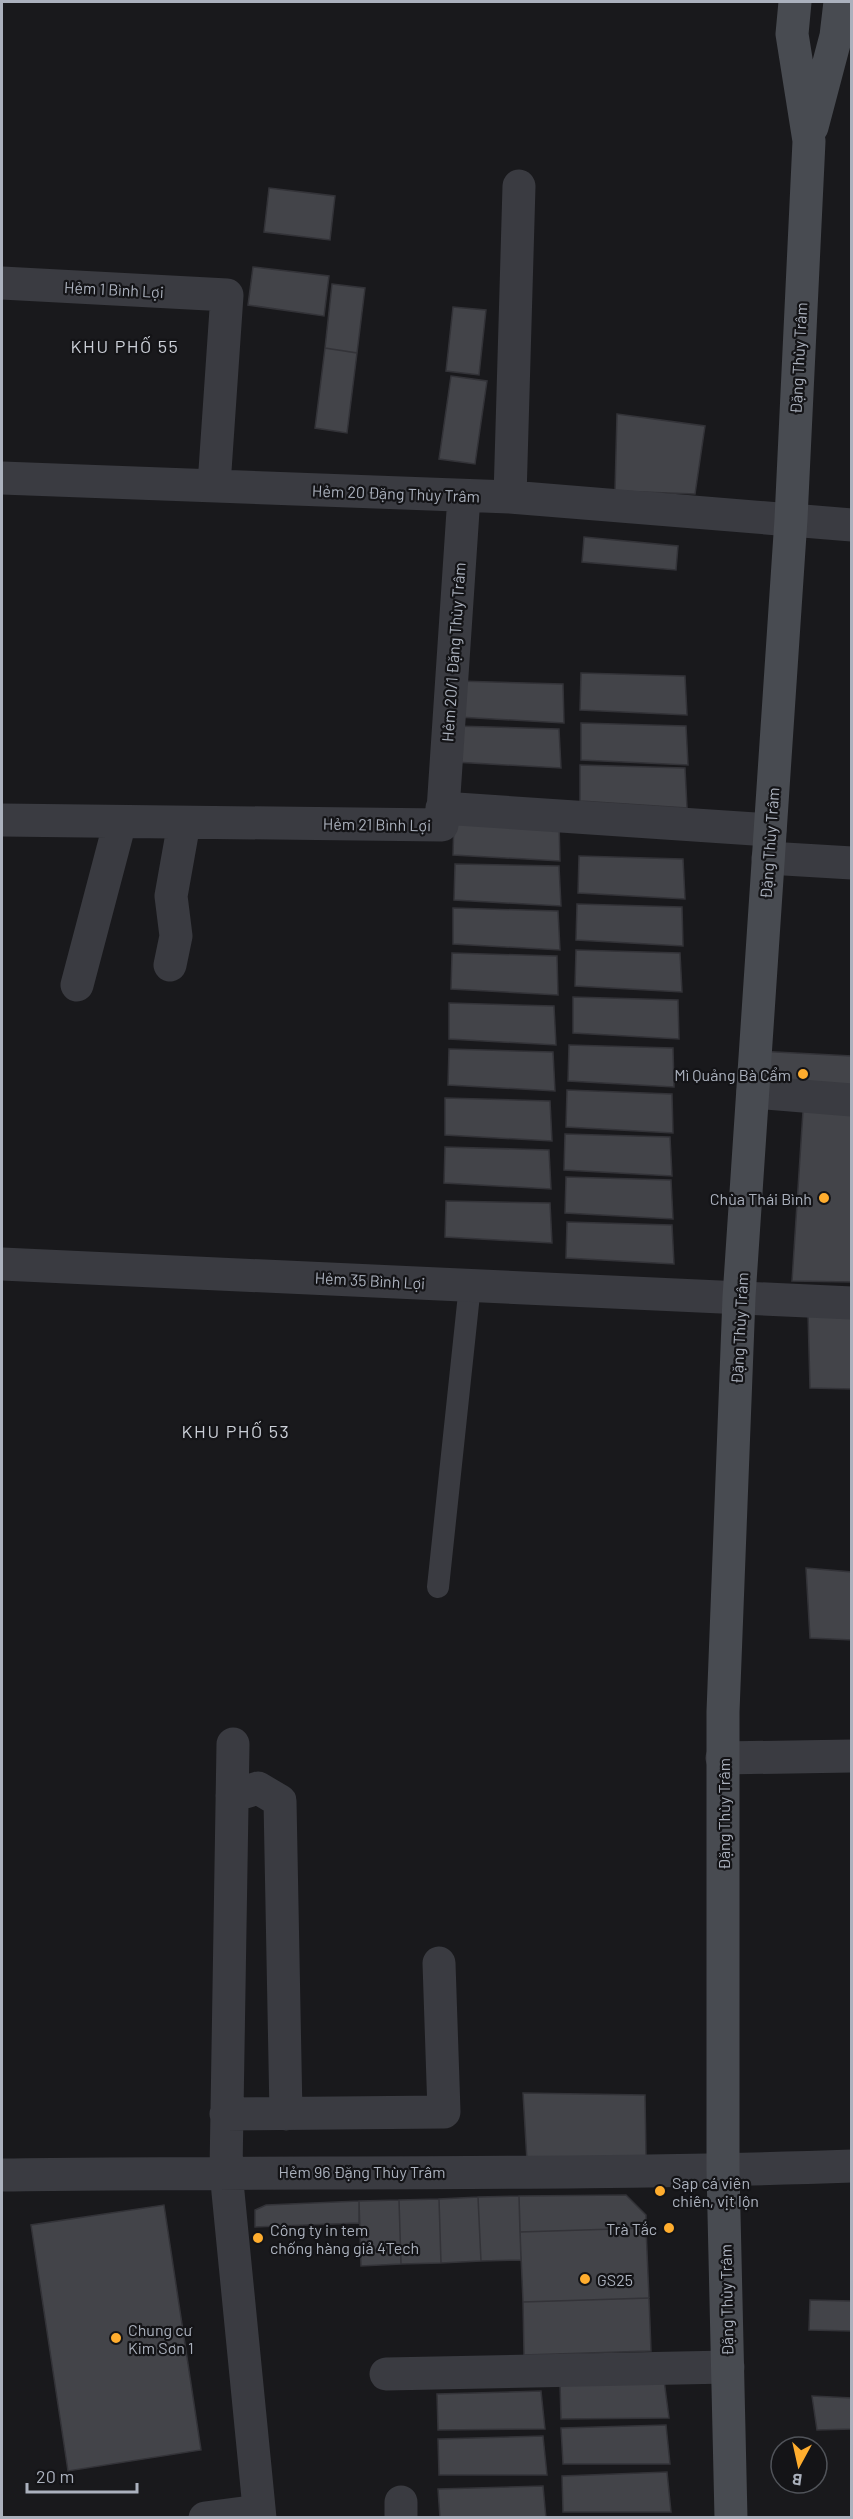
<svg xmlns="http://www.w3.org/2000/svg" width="853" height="2519" viewBox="0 0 853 2519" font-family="Barlow,sans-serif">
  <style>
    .building { fill: #434449; stroke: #333338; stroke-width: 1.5 }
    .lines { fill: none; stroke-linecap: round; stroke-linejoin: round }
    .lane { stroke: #3a3b41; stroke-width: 22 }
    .street { stroke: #3a3b41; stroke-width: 33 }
    .secondary { stroke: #484b51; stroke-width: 33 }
    .poi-dot { fill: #ffad2e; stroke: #141417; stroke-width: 2 }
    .labels { text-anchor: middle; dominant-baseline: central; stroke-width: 4.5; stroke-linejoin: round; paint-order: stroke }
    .street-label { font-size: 16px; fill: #abb1bd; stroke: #141417 }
    .poi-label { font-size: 16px; fill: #abb1bd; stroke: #141417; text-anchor: start }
    .neighbourhood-label { font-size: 18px; letter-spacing: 1.5px; fill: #ccd0d8; stroke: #141417 }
  </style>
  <rect width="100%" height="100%" fill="#19191c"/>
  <path class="building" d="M269 188 335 196 330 240 264 232Z
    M253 267 329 276 324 316 248 305Z
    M332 284 365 288 357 353 325 348Z
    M453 307 486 310 479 375 446 371Z
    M325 348 357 353 347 433 315 428Z
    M451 376 487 381 475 464 439 459Z
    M617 414 705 426 695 494 615 491Z
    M584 537 678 546 676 570 582 562Z
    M581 673 685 676 687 715 580 710Z
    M458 681 563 684 564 723 458 717Z
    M581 723 686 726 688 765 581 760Z
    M455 726 559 729 561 768 454 762Z
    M580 765 685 768 687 808 580 801Z
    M454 819 559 822 560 861 453 855Z
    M579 856 683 859 685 899 578 893Z
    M455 864 559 866 561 906 454 900Z
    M577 904 682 907 683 946 576 940Z
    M453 908 558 911 560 950 453 944Z
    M576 950 680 953 682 992 575 986Z
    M452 953 557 956 558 995 451 989Z
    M573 997 678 1000 679 1039 573 1033Z
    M449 1003 554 1006 556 1045 449 1039Z
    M569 1045 673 1048 674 1087 568 1081Z
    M449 1049 553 1052 555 1091 448 1085Z
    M755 1051 852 1056V1096L753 1092Z
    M567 1090 672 1094 673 1133 566 1127Z
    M445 1098 550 1101 552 1141 445 1135Z
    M803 1111 852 1114V1282L792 1281Z
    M565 1134 670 1137 672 1176 564 1170Z
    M445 1147 549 1150 551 1189 444 1183Z
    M566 1177 671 1180 673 1219 565 1213Z
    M446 1201 550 1203 552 1243 445 1237Z
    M567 1222 672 1225 674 1264 566 1258Z
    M808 1313H852V1389L810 1388Z
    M806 1568 852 1572V1640L810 1638Z
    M523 2093 645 2095 646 2157 527 2161Z
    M626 2195 646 2215V2228L520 2232 519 2196Z
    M519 2196 521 2260 481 2261 478 2197Z
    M478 2197 481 2261 441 2263 439 2199Z
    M439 2199 441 2263 401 2264 399 2200Z
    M399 2200 401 2264 361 2266 359 2201Z
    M359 2201V2223L255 2227V2210L266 2205Z
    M164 2205 201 2450 68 2471 31 2225Z
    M646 2228 649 2298 523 2302 520 2232Z
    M649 2298 651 2351 524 2355 523 2302Z
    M810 2300 852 2301V2331L809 2330Z
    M664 2380 669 2418 561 2419 560 2383Z
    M541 2391 545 2429 438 2430 437 2394Z
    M812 2396 852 2398V2429L817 2430Z
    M666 2425 670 2464H563L561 2428Z
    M543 2436 547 2475H439L438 2439Z
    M667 2472 671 2512H563L562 2476Z
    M543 2486 546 2518H440L438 2489Z"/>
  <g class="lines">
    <path class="lane" d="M438 1587 470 1285"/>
    <path class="street" d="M2 283 227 295 214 485
      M2 478 510 497 852 525
      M510 497 519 186
      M442 808 770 830
      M2 820 442 825 464 496
      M768 858 852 863
      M170 965 176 936 171 896 184 823
      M77 985 120 822
      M753 1092 852 1100
      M2 1264 852 1303
      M233 1744 226 2172 260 2518
      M722 1758 852 1756
      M232 1796 258 1788 280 1801 286 2114
      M226 2114 444 2112 439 1963
      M2 2175C285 2171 568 2176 852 2166
      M386 2374 728 2367
      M401 2502V2518
      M205 2518 259 2511"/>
    <path class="secondary" d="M812 127 836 36 840 2
      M731 2518 723 2170V1712L739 1297 791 519 809 141 792 34 795 2"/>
  </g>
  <g class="poi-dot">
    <circle cx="803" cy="1074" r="6"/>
    <circle cx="824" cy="1198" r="6"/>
    <circle cx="660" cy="2191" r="6"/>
    <circle cx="669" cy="2228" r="6"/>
    <circle cx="258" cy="2238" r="6"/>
    <circle cx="585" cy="2279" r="6"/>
    <circle cx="116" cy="2338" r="6"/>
  </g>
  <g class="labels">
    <g class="street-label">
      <text transform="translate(114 289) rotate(3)">Hẻm 1 Bình Lợi</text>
      <text transform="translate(798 358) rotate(-87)">Đặng Thùy Trâm</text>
      <text transform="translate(396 493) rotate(2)">Hẻm 20 Đặng Thùy Trâm</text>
      <text transform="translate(453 652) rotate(-86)">Hẻm 20/1 Đặng Thùy Trâm</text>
      <text transform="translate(377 824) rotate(1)">Hẻm 21 Bình Lợi</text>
      <text transform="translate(769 843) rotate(-86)">Đặng Thùy Trâm</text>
      <text transform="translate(370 1280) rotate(3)">Hẻm 35 Bình Lợi</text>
      <text transform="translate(739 1328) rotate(-87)">Đặng Thùy Trâm</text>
      <text transform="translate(723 1814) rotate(-90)">Đặng Thùy Trâm</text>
      <text x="362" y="2171">Hẻm 96 Đặng Thùy Trâm</text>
      <text transform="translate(726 2300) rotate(-91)">Đặng Thùy Trâm</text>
    </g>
    <g class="poi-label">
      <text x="791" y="1074" text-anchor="end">Mì Quảng Bà Cẩm</text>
      <text x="812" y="1198" text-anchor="end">Chùa Thái Bình</text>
      <text x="672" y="2182">Sạp cá viên<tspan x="672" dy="18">chiên, vịt lộn</tspan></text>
      <text x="657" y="2228" text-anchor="end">Trà Tắc</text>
      <text x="270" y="2229">Công ty in tem<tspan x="270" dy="18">chống hàng giả 4Tech</tspan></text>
      <text x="597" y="2279">GS25</text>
      <text x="128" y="2329">Chung cư<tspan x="128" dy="18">Kim Sơn 1</tspan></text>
    </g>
    <g class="neighbourhood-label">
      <text x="125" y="346">KHU PHỐ 55</text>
      <text x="236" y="1431">KHU PHỐ 53</text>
    </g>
  </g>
  <rect width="853" height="2519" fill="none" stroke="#abb1bd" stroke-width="6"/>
  <g transform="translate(799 2465) rotate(188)"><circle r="28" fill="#141417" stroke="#505359" stroke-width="1.5"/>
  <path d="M0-4.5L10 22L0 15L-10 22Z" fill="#ffad2e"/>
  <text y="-9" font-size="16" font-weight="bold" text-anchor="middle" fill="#abb1bd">B</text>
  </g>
  <path d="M27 2483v9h110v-9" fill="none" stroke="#abb1bd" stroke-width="3"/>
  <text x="36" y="2483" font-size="18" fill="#abb1bd" stroke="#141417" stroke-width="4.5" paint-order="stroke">20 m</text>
</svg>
